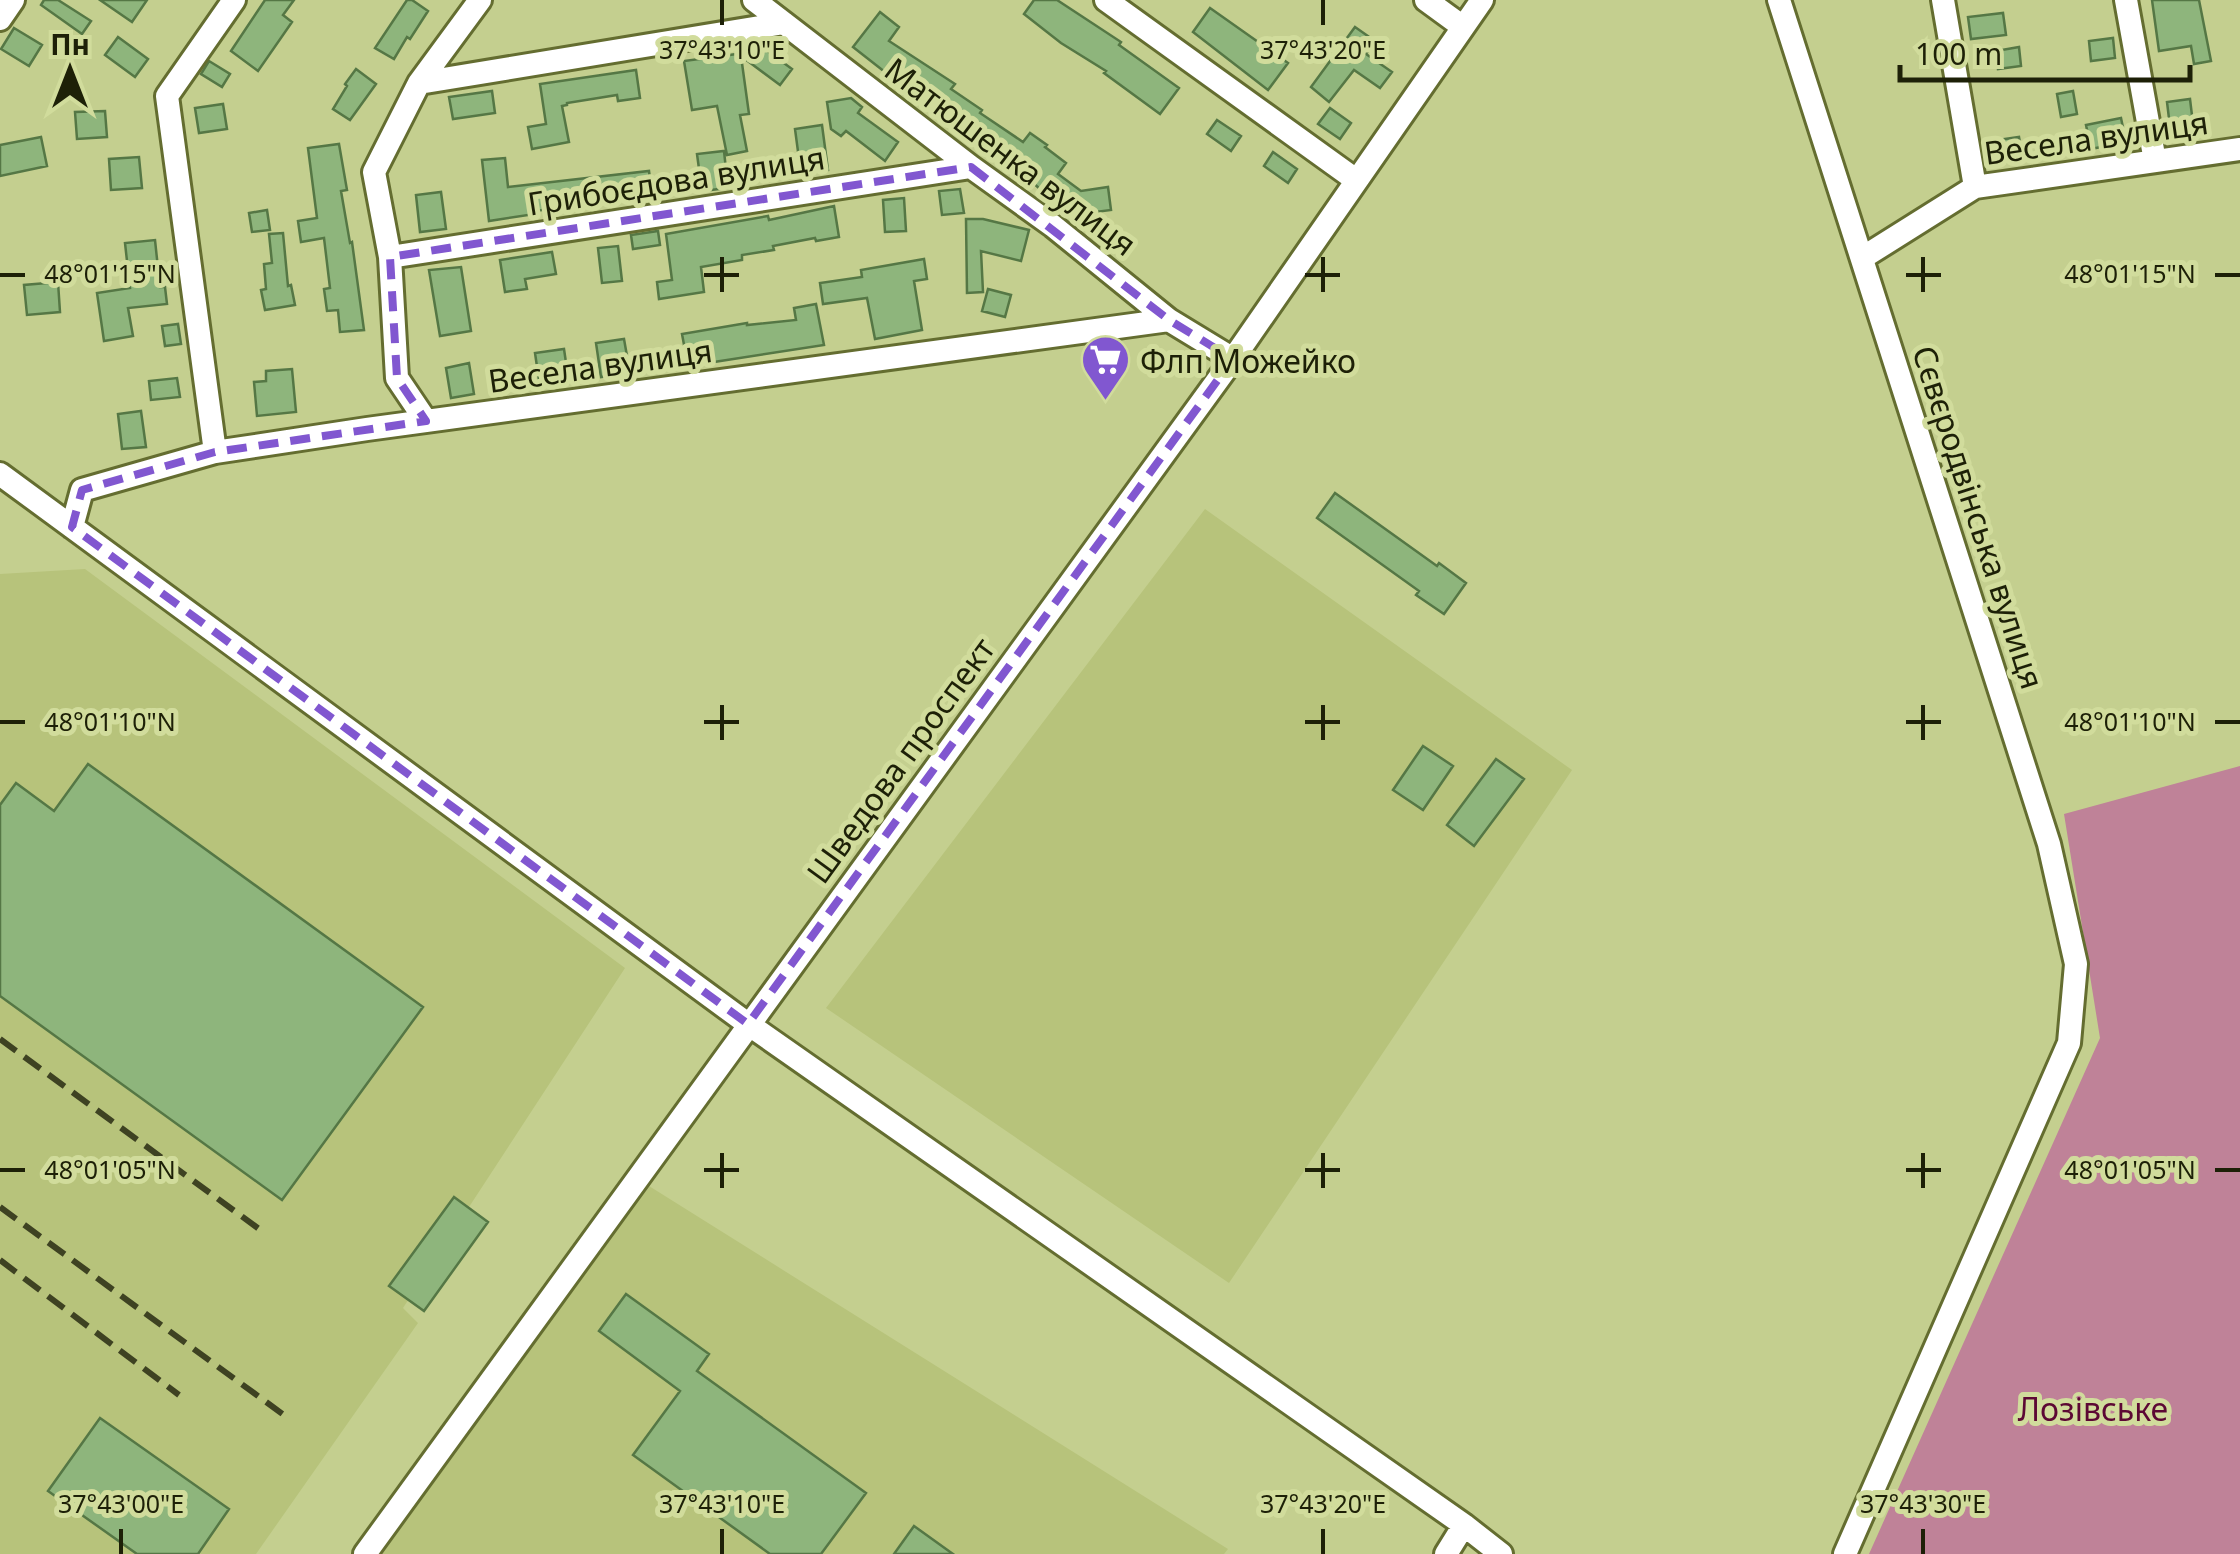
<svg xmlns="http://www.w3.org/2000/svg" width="2240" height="1554" viewBox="0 0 2240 1554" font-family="'Noto Sans',sans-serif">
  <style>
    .built { fill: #b7c37b }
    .green { fill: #bf8298 }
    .building { fill: #8eb57c; stroke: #557745; stroke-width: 2.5 }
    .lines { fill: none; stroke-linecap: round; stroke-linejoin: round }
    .minor-casing { stroke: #646d30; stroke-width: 28 }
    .minor { stroke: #fff; stroke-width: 22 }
    .rail { stroke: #3e4222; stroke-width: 6; stroke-dasharray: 20 10; stroke-linecap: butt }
    .marked { fill: none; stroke: #8157d0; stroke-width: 8; stroke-dasharray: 20 12; stroke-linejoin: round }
    .ticks { fill: none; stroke: #1d2007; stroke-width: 4 }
    .labels { text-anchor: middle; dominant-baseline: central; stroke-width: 10; stroke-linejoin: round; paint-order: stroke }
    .street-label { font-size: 32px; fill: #1d2007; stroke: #d1dc9c }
    .poi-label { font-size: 32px; fill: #1d2007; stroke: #d1dc9c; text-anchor: start }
    .park-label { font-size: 32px; fill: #5c0834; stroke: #d1dc9c }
    .ticks-label { font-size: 25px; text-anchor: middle; fill: #1d2007; stroke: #d1dc9c; stroke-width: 10; stroke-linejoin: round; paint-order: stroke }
  </style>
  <rect width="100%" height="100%" fill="#c4cf8f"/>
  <path class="built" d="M1205 509 1572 770 1229 1283 826 1008Z
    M85 569 625 968 403 1308 418 1323 256 1554H0V574Z
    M649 1186 1228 1549 1224 1554H382Z"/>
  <path class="green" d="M2240 766V1554H1869L2100 1038 2064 814Z"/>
  <path class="building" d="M44 0H58L91 21 82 34 41 5Z
    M100 0H147L132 22Z
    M265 0H294L283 15 292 22 258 71 231 51Z
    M407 0H412L428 11 410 39 407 37 394 59 375 48Z
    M1034 0H1057L1121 42 1119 45 1179 88 1160 114 1104 73 1106 71 1061 43 1024 14Z
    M2152 0H2199L2211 61 2194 64 2191 46 2159 51Z
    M1210 8 1288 63 1268 90 1193 32Z
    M880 12 899 27 889 41 955 84 951 89 982 110 980 113 1023 142 1030 133 1047 145 1045 147 1066 163 1058 174 1081 191 1108 187 1111 210 1065 216 1038 197 1042 191 1028 178 950 123 853 47Z
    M2003 13 2006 35 1971 39 1968 17Z
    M1355 27 1375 41 1366 54 1392 72 1380 88 1354 70 1329 102 1311 87Z
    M14 28 42 45 29 66 1 49Z
    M118 37 148 59 135 77 105 55Z
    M2113 38 2115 58 2091 61 2089 41Z
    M762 47 792 69 780 85 741 56 749 114 740 115 747 151 727 155 717 106 692 110 684 61 759 51Z
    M2019 47 2021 66 1998 69 1996 51Z
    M209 61 230 74 222 87 201 74Z
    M356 69 376 84 350 120 333 109 347 86 345 84Z
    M636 70 640 98 618 101 617 95 567 103V105L562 106 569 142 532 149 528 127 546 124 540 84Z
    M492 91 495 113 453 119 449 97Z
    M2073 91 2077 114 2061 117 2057 94Z
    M851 98 862 107 858 113 898 142 885 161 846 131 841 136 831 129 827 102Z
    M2190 99 2194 132 2171 135 2167 102Z
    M223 104 227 129 199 133 195 108Z
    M1330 108 1351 123 1340 139 1318 124Z
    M105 111 107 137 77 139 75 112Z
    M2121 118 2126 142 2091 149 2086 125Z
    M1217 120 1241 136 1231 151 1207 134Z
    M822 125 828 170 801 174 795 129Z
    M41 137 47 166 0 176V145Z
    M2019 137 2023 160 1988 165 1984 142Z
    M339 144 347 190 341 191 350 243 352 242 364 330 340 332 338 310 327 311 324 289 330 288 324 238 301 242 298 221 317 218 308 148Z
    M724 151 728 188 702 191 697 154Z
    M1273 152 1297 169 1288 183 1264 166Z
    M139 157 142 188 111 190 109 159Z
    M505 158 508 187 649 171 652 195 535 211V214L489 221 482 160Z
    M960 189 964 213 942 215 939 191Z
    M441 192 446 229 420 232 416 195Z
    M904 198 906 231 885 232 883 200Z
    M834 206 839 237 816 241 815 238 773 246 774 250 742 255V260L701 267 704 292 659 299 657 282 672 280 666 234 768 216 769 220Z
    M267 210 270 230 252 232 249 213Z
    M966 219H983L1029 230 1021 261 981 251 983 292 967 293Z
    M658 231 660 245 633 249 631 235Z
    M283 233 288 286 291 285 295 305 265 310 261 290 266 289 264 264 272 263 269 234Z
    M155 240 160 287H165L167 304 128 308 133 336 104 341 97 293 130 288 125 243Z
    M618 246 622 281 602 283 598 248Z
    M552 252 556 274 525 279 527 289 505 292 500 260Z
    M924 259 927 279 914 281 922 330 875 339 867 298 823 304 820 283 862 277 861 270Z
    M461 267 471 331 440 336 429 270Z
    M58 282 60 312 27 315 24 285Z
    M988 289 1011 295 1005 317 982 311Z
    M816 304 824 345 688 366 682 334 747 323V325L796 320 794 308Z
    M178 324 181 344 165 346 162 326Z
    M624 339 630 373 601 377 596 343Z
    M564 349 569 383 540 387 535 353Z
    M469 363 474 394 451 398 446 368Z
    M292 369 296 412 257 416 254 382 266 381V371Z
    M177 378 180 397 151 400 149 381Z
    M141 411 146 447 122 449 118 414Z
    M1335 493 1437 566 1439 563 1466 583 1444 614 1416 595 1419 591 1317 518Z
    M1423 746 1453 766 1423 810 1393 790Z
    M1496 759 1524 779 1474 846 1447 825Z
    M88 764 423 1007 282 1200 0 996V805L16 783 54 811Z
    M454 1197 488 1222 424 1311 389 1286Z
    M626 1294 709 1354 697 1371 866 1493 821 1554H770L633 1455 680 1391 599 1331Z
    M100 1418 229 1509 198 1554H137L48 1491Z
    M914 1526 953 1554H894Z"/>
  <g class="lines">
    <defs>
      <path id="minor" d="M754 0 971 167 1053 226 1169 320 1233 359
        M1106 0 1356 180
        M1426 0 1463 27
        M1779 0 2049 844 2076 964 2069 1043 1845 1554
        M1943 0 1975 187
        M2126 0 2155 161
        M0 19 13 0
        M419 83 784 23
        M390 257 971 167
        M1862 258 1975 187 2240 149
        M426 421 397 378 390 257 374 172 419 83 480 0
        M215 452 167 96 234 0
        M0 474 748 1024 1464 1525 1501 1554
        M72 527 82 490 215 452 367 429 1169 320
        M365 1554 1233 359 1482 0
        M1446 1554 1464 1525"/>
    </defs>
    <use href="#minor" class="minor-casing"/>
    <use href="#minor" class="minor"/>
    <path class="rail" d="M0 1039 259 1229
      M0 1207 288 1418
      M0 1260 179 1395"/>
  </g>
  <path class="marked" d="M971 167 1169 320 1233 359 748 1024 72 527 82 490 215 452 426 421 397 378 390 257Z"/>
  <path class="ticks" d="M722 0V25M1323 0V25M722 257V292M1323 257V292M1923 257V292M0 275H25M704 275H739M1305 275H1340M1906 275H1941M2215 275H2240M722 705V740M1323 705V740M1923 705V740M0 722H25M704 722H739M1305 722H1340M1906 722H1941M2215 722H2240M722 1153V1188M1323 1153V1188M1923 1153V1188M0 1170H25M704 1170H739M1305 1170H1340M1906 1170H1941M2215 1170H2240M121 1529V1554M722 1529V1554M1323 1529V1554M1923 1529V1554"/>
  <defs>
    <symbol id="supermarket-pin" viewBox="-11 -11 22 30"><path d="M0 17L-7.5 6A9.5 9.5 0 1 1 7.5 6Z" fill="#8157d0" stroke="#d1dc9c"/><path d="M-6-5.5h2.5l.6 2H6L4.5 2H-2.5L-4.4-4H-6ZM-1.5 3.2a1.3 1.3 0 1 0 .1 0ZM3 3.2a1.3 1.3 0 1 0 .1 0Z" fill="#fff"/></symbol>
  </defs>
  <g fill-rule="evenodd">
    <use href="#supermarket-pin" x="1078" y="332" width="55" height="75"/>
  </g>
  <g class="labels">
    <g class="street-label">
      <text transform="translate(2096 137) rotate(-8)">Весела вулиця</text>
      <text transform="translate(1011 156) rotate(37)">Матюшенка вулиця</text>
      <text transform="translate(676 180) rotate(-9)">Грибоєдова вулиця</text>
      <text transform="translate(600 365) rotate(-8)">Весела вулиця</text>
      <text transform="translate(1979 517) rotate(72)">Сєвєродвінська вулиця</text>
      <text transform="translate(900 760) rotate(-54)">Шведова проспект</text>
    </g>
    <g class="poi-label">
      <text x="1140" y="360">Флп Можейко</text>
    </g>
    <g class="park-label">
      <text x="2093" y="1408">Лозівське</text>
    </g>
  </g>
  <g class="ticks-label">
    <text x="722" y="59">37°43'10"E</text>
    <text x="1323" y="59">37°43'20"E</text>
    <text x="110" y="283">48°01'15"N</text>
    <text x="2130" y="283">48°01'15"N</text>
    <text x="110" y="731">48°01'10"N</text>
    <text x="2130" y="731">48°01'10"N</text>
    <text x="110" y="1179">48°01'05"N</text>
    <text x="2130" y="1179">48°01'05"N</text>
    <text x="121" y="1513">37°43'00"E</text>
    <text x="722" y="1513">37°43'10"E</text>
    <text x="1323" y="1513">37°43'20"E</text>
    <text x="1923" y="1513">37°43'30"E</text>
  </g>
  <g transform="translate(70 70)" stroke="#d1dc9c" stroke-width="8" paint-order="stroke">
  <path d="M0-8L18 38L0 25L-18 38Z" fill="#1d2007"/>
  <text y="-15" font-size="28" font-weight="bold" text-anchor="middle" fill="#1d2007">Пн</text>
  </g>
  <path d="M1900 65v15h290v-15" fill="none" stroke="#1d2007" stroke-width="5"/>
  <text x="1915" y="65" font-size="30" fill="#1d2007" stroke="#d1dc9c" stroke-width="8" paint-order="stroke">100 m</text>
</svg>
